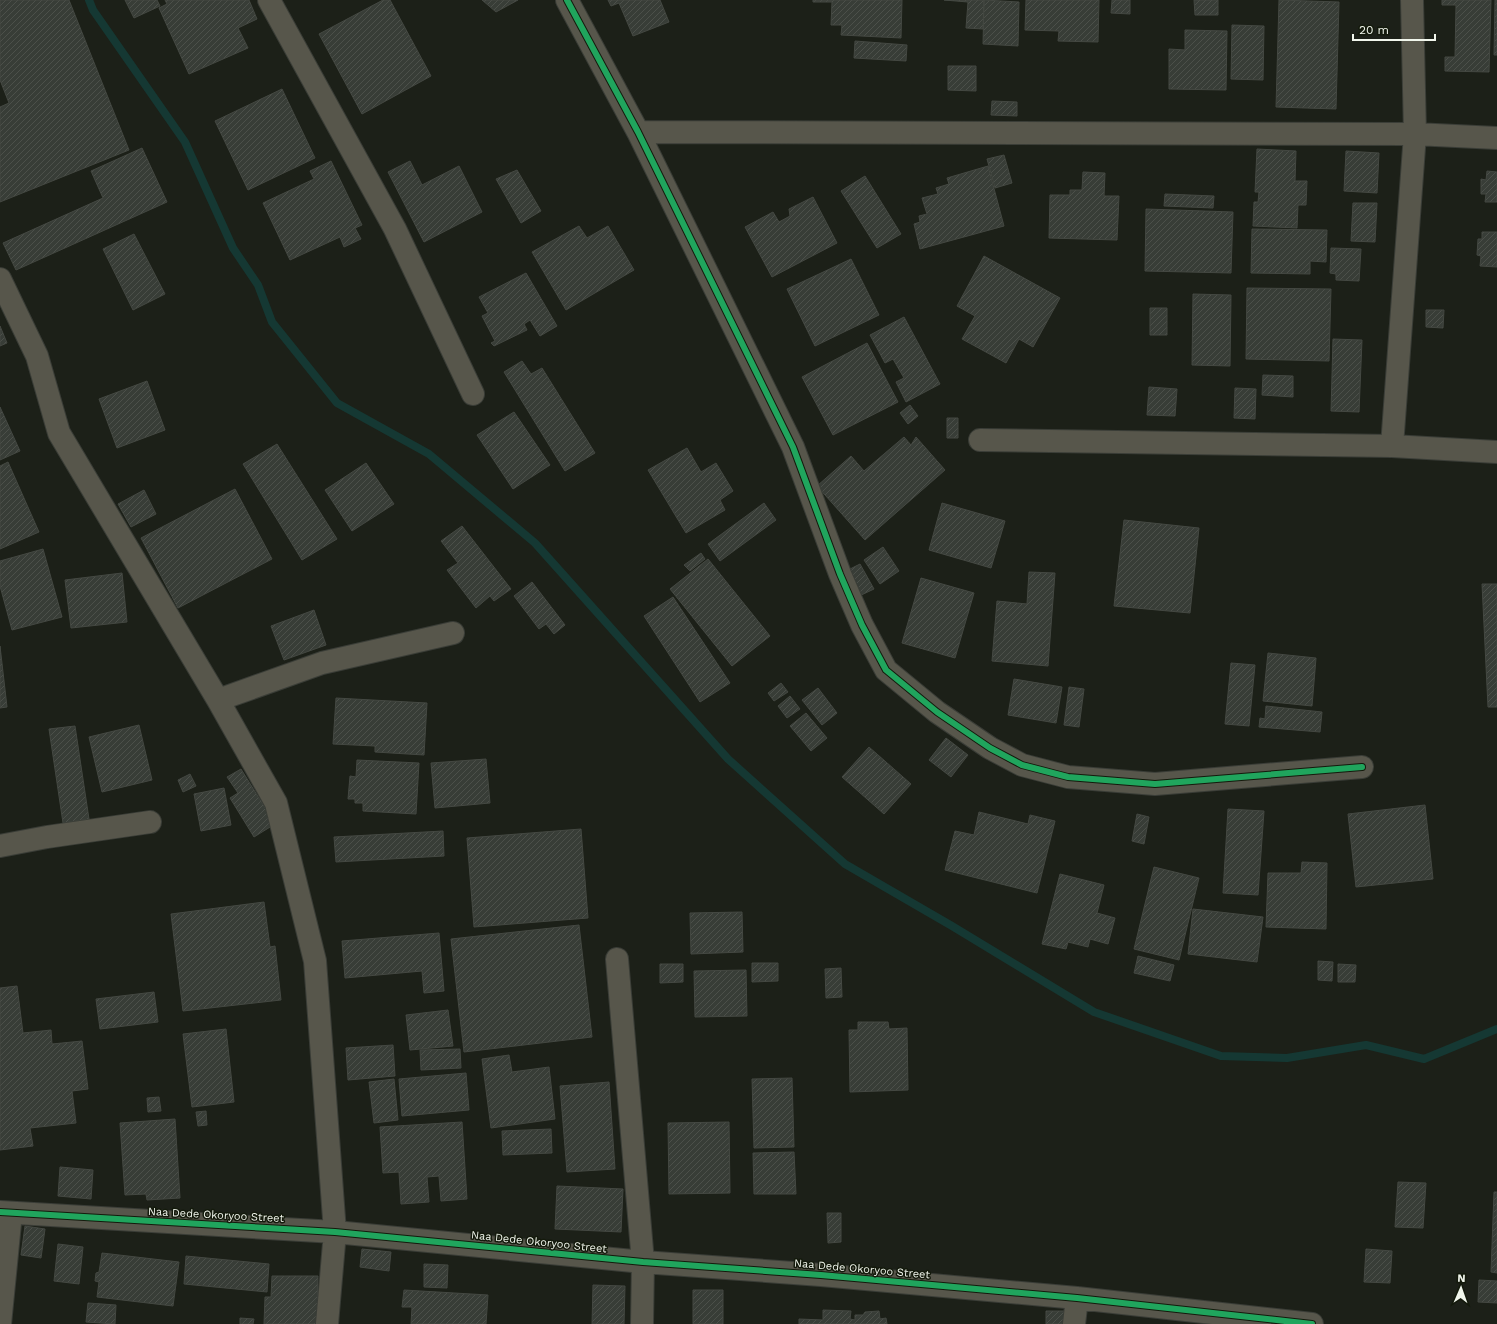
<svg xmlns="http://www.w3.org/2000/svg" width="1497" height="1324" viewBox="0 0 1497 1324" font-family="'Work Sans',sans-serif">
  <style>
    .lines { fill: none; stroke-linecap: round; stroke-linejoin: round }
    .stream { stroke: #153833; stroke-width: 8 }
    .building { fill: url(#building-hatch); stroke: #444842 }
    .minor-casing { stroke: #3a3d37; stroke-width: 24 }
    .minor { stroke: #57564b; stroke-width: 22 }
    .cycleway-casing { stroke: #141a0c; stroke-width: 8 }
    .cycleway { stroke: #20a55d; stroke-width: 6 }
    .labels { text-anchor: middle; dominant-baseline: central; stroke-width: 3; stroke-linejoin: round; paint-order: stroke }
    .street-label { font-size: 11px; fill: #f1f6ec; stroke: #141a0c }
  </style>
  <defs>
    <pattern id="building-hatch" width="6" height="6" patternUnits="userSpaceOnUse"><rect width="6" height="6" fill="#383d37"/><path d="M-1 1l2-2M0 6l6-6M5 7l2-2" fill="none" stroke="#4c504a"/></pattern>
  </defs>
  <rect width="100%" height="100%" fill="#1c2018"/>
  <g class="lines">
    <path class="stream" d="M89 0 93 10 185 142 233 248 258 285 272 322 337 403 429 454 535 543 728 759 845 864 952 926 1094 1012 1221 1056 1287 1058 1366 1045 1424 1059 1497 1029"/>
  </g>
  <path class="building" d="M0 0H69L129 150 0 202V107L9 103 0 80Z
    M125 0H157L160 6 134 18Z
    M165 0H249L257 19 238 28 248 48 189 74 159 8 167 4Z
    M383 0H390L431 76 362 114 319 34Z
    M482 0H518L496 12Z
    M608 0H660L669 22 633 36 619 3 611 6Z
    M813 0H902L901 38 841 35 842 25H831L832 2H813Z
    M944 0H984L983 29 966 28 968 2Z
    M984 0 1019 2 1018 46 983 44Z
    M1026 0H1099L1098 42 1058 41 1059 31 1025 30Z
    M1112 0H1130V14L1111 13Z
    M1194 0H1218V15H1195Z
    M1279 0 1339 2 1336 109 1276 107Z
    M1442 0H1491L1489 72 1445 71V57H1455L1456 5H1442Z
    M1495 0H1497V55H1494Z
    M1232 25 1264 26 1263 80 1231 79Z
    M1185 30 1227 31 1226 90 1169 89V49L1185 50Z
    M855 41 907 45 906 61 854 58Z
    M948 66H976V91L948 90Z
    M282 89 315 158 248 190 215 121Z
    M992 101 1017 102V116L991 115Z
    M142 148 167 202 16 270 3 243 103 198 91 171Z
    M1257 149 1296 151 1295 181H1307L1306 205H1298L1297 228 1253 226 1254 202H1258L1259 192H1255Z
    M1346 151 1379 153 1377 193 1344 191Z
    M1004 155 1012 183 995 188 987 159Z
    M331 161 362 225 355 228 361 239 344 247 340 237 290 260 263 203 314 179 310 171Z
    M410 161 422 185 459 166 482 212 424 242 388 172Z
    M988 166 1004 226 920 249 914 224 920 222 919 216 927 214 922 198 938 194 936 188 949 184 947 178Z
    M517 170 541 211 521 223 496 179Z
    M1487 171 1497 172V202H1485L1486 194H1481V179L1486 180Z
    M1083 172 1105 173 1104 196H1119L1117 240 1049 238 1050 195H1070V190H1082Z
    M865 176 901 234 877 248 841 191Z
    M1165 194 1214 196 1213 208 1164 206Z
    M813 197 837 243 772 277 745 227 773 212 779 222 790 216 789 209Z
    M1353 203H1377L1375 242 1351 241Z
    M1146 209 1233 212 1231 273 1145 271Z
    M579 226 587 238 608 226 634 270 566 310 532 252Z
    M1252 229 1327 230 1326 262 1310 261V274L1251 273Z
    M1482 232H1497V267L1480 266 1481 256 1477 255 1478 239H1482Z
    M134 234 165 294 133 310 103 249Z
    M1331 248 1361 249 1359 281 1336 280V274L1330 273Z
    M984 256 1060 298 1033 347 1019 339 1006 363 962 339 975 316 957 306Z
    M851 259 879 315 815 346 787 289Z
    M526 273 557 326 540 336 530 320 524 324 527 330 494 346 491 343 495 341 482 316 488 313 479 297Z
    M1247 288 1331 289 1329 361 1246 359Z
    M1193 294 1231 295 1230 366 1192 365Z
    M1150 308H1167V335H1150Z
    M1426 310H1444L1443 328 1426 327Z
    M904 317 940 384 906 402 896 382 904 378 893 359 885 363 870 335Z
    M0 326 7 343 0 346Z
    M1333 339 1362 340 1359 412 1331 411Z
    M867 343 898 402 833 435 802 377Z
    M522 361 531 374 542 368 595 453 565 471 504 372Z
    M1263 375 1293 376V397L1262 395Z
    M147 381 165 430 117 448 99 399Z
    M1149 387 1177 389 1175 416 1147 415Z
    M1235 388 1256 389 1255 419 1234 418Z
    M910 405 918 416 908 424 900 413Z
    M0 407 20 451 0 460Z
    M514 412 550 465 513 489 477 435Z
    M947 418H958V438H947Z
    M904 437 911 445 916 437 945 470 865 540 817 486 851 456 864 471Z
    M277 444 337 539 302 560 243 464Z
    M687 448 701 472 716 463 733 491 720 500 725 510 686 533 648 470Z
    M8 462 39 532 0 549V466Z
    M366 463 394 504 352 531 325 490Z
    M235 489 272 559 178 608 141 538Z
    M144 490 156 514 131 527 118 504Z
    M764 503 776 520 720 561 708 544Z
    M942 503 1005 521 991 568 929 550Z
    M1124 520 1199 528 1190 613 1114 606Z
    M462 526 511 589 494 601 490 596 476 608 447 570 458 563 441 541Z
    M883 547 899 571 880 584 864 560Z
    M43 549 62 617 12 630 0 586V561Z
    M701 553 705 559 690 571 684 565Z
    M708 559 770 636 732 666 670 589Z
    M860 564 874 589 857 597 844 572Z
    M1029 572 1055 573 1048 666 992 661 997 601 1027 604Z
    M122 573 127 622 71 628 65 580Z
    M921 578 974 593 955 658 902 643Z
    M532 582 565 625 554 634 546 624 539 629 514 596Z
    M1482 584H1497V707H1488Z
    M673 597 730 683 700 702 644 616Z
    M314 610 326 645 284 660 271 626Z
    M0 646 7 707 0 708Z
    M1268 653 1316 658 1312 706 1263 701Z
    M1231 663 1255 665 1249 726 1225 724Z
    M1014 679 1062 687 1056 723 1008 715Z
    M781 683 788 692 774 701 768 693Z
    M1069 687 1084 689 1079 727 1064 725Z
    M818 688 837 713 822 725 802 700Z
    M790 696 800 709 787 718 778 706Z
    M336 698 427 703 424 755 375 752V746L333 744Z
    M1266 706 1322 712 1320 732 1259 727 1260 718 1265 719Z
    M806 713 827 738 811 751 790 726Z
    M139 725 152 780 102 792 89 737Z
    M75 726 89 819 63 823 49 729Z
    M946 738 968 755 951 777 929 760Z
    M869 747 911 784 884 814 842 777Z
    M486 759 490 803 435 808 431 763Z
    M357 760 419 763 416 814 363 811V803H355V799H348L350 776 356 777Z
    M241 769 275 824 254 837 230 798 238 793 227 777Z
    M190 774 196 786 183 792 178 780Z
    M224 788 231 825 201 831 194 794Z
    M1425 805 1433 879 1356 887 1348 814Z
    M1228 809 1264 811 1258 895 1223 893Z
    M979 812 1028 824 1030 815 1055 821 1037 893 945 870 955 831 974 835Z
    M1137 814 1149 817 1144 844 1132 841Z
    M581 829 588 918 474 927 467 838Z
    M443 831 444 856 336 862 334 837Z
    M1302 862 1327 863 1326 929 1266 927 1268 873H1301Z
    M1154 867 1199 878 1179 960 1134 949Z
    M1060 874 1104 885 1097 913 1115 918 1108 944 1090 939 1088 947 1068 942 1066 949 1042 944Z
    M264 902 270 947 275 946 281 1000 183 1011 171 914Z
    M1193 909 1263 917 1257 962 1188 954Z
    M742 912 743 952 691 954 690 913Z
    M579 925 592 1037 464 1052 451 939Z
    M439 933 444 991 424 993 422 971 345 978 342 941Z
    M1138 956 1174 965 1170 981 1134 973Z
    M1318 961 1333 962 1332 981 1318 980Z
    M752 963H778V981L752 982Z
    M660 964H683V982L660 983Z
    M1338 964 1356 965 1355 982H1338Z
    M841 968 842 997 826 998 825 969Z
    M746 970 747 1016 695 1017 694 971Z
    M17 986 23 1033 51 1030 52 1044 82 1041 88 1089 72 1091 76 1123 30 1128 33 1146 0 1150V988Z
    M154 992 158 1022 100 1029 96 999Z
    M448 1010 453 1046 410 1050 406 1015Z
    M858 1022H888L889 1029 907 1028 908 1090 850 1092 849 1030H858Z
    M226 1029 234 1102 192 1107 183 1034Z
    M393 1045 395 1076 348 1080 346 1048Z
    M460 1049 461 1068 421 1070 420 1050Z
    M509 1055 512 1072 549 1067 555 1119 491 1128 482 1059Z
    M466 1073 469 1110 402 1116 399 1079Z
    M792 1078 794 1147 754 1148 752 1079Z
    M394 1079 398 1120 374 1123 369 1082Z
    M609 1082 615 1169 567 1172 560 1086Z
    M159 1097 161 1111 148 1112 147 1098Z
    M206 1111 207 1125 198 1126 196 1112Z
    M175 1119 180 1198 147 1200 146 1194 125 1195 120 1123Z
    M462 1122 467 1199 441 1201 439 1176 427 1177 429 1202 401 1204 399 1172 383 1173 380 1127Z
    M729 1122 730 1193 669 1194 668 1123Z
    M551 1129 552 1153 503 1155 502 1131Z
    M794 1152 796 1194H754L753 1153Z
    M60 1167 93 1170 91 1199 58 1196Z
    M1398 1182 1426 1183 1423 1228 1395 1227Z
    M557 1186 623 1189 621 1232 555 1229Z
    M1494 1192H1497V1273L1491 1272Z
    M827 1213H841V1242L828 1243Z
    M25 1226 45 1229 41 1258 21 1255Z
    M58 1244 83 1247 79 1284 54 1281Z
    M362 1249 391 1252 389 1271 360 1267Z
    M1366 1249 1392 1251 1390 1283 1364 1282Z
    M102 1253 179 1262 173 1306 97 1297 99 1282 95 1281 96 1273 99 1272Z
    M186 1256 269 1264 267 1292 184 1284Z
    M424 1264 448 1265 447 1288 424 1287Z
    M272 1276H318L317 1324H264L265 1297H271Z
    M1479 1280 1497 1281V1303L1478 1302Z
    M593 1285 625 1286 624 1324H592Z
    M404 1290 488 1295 486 1324H411L412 1307H402Z
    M693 1290H723V1324H693Z
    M88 1303 116 1305 115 1324 86 1322Z
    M823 1310 851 1311 850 1319 855 1320V1315H863L865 1312 879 1311 880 1319 886 1318 887 1324H799V1319L823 1320Z
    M1046 1311H1067V1324H1046Z
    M240 1318 254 1319 253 1324H240Z"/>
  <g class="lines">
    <defs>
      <path id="minor" d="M269 0 395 229 473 394
        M567 0 638 132 793 447 840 574 862 625 886 670 937 712 990 748 1022 765 1068 777 1155 784 1362 767
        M638 132 1415 134 1497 138
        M0 279 37 356 59 433 218 700 276 803 315 961 335 1232 327 1324
        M980 440 1392 446 1497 452
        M1392 446 1415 134 1412 0
        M218 700 322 663 453 633
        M0 846 47 837 150 822
        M617 959 643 1262 642 1324
        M0 1212 335 1232 643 1262 821 1275 1077 1298 1312 1324
        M0 1324 11 1213
        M1074 1324 1077 1298"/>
    </defs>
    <use href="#minor" class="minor-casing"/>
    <use href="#minor" class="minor"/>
    <defs>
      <path id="cycleway" d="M567 0 638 132 793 447 840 574 862 625 886 670 937 712 990 748 1022 765 1068 777 1155 784 1362 767
        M0 1212 335 1232 643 1262 821 1275 1077 1298 1312 1324"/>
    </defs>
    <use href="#cycleway" class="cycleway-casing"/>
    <use href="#cycleway" class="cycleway"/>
  </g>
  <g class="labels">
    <g class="street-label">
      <text transform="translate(216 1215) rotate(3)">Naa Dede Okoryoo Street</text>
      <text transform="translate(539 1242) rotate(6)">Naa Dede Okoryoo Street</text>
      <text transform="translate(862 1269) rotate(5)">Naa Dede Okoryoo Street</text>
    </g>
  </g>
  <g transform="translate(1461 1288) rotate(2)" stroke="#141a0c" stroke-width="3" paint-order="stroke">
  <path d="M0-3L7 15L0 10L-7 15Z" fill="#f1f6ec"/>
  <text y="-6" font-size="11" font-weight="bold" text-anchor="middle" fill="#f1f6ec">N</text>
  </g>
  <path d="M1353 34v6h82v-6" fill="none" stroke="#f1f6ec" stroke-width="2"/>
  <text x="1359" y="34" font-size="12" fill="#f1f6ec" stroke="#141a0c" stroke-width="3" paint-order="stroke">20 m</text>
</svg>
